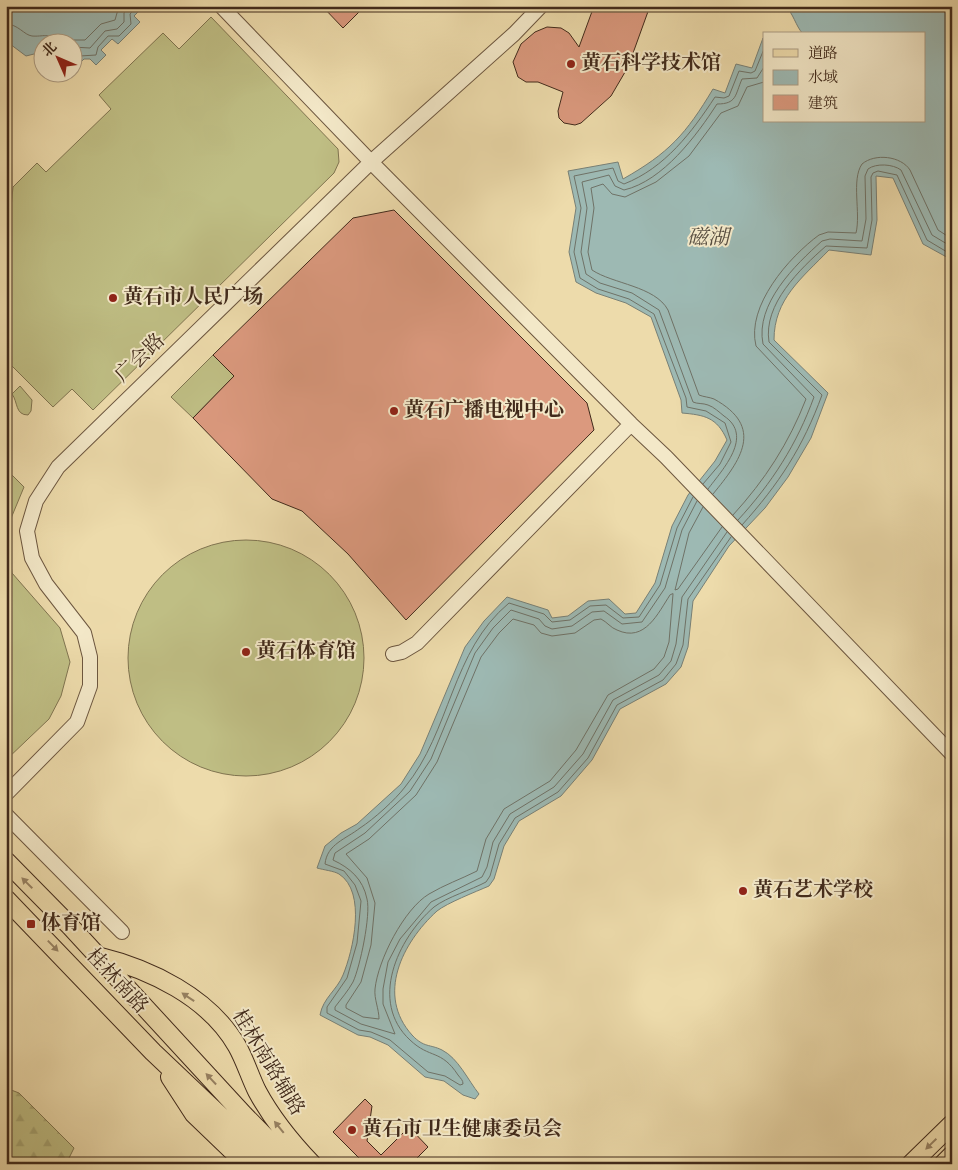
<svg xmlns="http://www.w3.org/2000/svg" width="958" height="1170" viewBox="0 0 958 1170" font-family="'Sorts Mill Goudy','Noto Serif SC',serif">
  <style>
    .grass { fill: #bfbe84; stroke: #807450 }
    .forest { fill: url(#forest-firs); stroke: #807450 }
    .water { fill: #9db9b3; stroke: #788076 }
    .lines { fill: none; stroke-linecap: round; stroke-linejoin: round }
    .shore { stroke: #6f7267; stroke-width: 1 }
    .building { fill: #db997e; stroke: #412a1b }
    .minor-casing { stroke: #6c563f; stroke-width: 16 }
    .major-casing { stroke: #412a1b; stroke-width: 20 }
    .minor { stroke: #f3e8c8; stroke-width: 14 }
    .major { stroke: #eddbab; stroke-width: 18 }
    .oneway { fill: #978263 }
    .poi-dot { fill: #8f2418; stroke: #f3e8c8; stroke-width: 2 }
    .labels { text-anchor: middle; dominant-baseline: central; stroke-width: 4; stroke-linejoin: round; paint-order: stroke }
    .poi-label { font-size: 20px; font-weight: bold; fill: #412a1b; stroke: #f3e8c8; text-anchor: start }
    .street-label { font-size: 20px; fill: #412a1b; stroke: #f3e8c8 }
    .water-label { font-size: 21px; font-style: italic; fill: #584e41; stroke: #f3e8c8 }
  </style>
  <defs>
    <pattern id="forest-firs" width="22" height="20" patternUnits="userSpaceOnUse" patternTransform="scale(1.25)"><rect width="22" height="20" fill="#bfbe84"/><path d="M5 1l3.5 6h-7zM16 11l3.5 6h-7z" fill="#a5a371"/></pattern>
  </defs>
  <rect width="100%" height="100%" fill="#eddbab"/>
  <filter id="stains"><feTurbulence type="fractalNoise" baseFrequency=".004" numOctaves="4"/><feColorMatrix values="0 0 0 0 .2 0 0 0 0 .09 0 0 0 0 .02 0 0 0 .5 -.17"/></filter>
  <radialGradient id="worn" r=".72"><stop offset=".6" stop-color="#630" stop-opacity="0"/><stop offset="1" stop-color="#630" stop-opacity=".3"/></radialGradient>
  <path class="grass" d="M211 17 338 149 339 162 334 173 93 410 72 389 53 407 6 360V259L13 187 37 163 46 172 111 109 99 95 163 33 179 49Z
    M213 355 234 376 193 418 171 397Z
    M20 386 32 400 31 411 28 415C15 415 18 402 12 394Z
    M6 469 24 487 7 528 12 573 60 628 70 662 61 696 49 719 6 760Z
    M128 658a118 118 0 1 1 236 0a118 118 0 1 1-236 0Z"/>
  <path class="forest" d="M6 1088 19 1093 74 1148 66 1164H6Z"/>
  <path class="water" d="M6 6H144L134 16 140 22 118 44 112 39 101 50 106 55 96 65 90 59H84L80 63 73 57 72 42H42V52L26 56 6 41Z
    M785 6H952V260L923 244 893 178 876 176 877 220 871 255 829 250C802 278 774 299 774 340L828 393 811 438 788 477 765 508 729 546 693 601 688 647 681 667 666 684 620 709 592 760 561 796 519 821 504 846 494 879 489 886C475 892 447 903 437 911 402 943 376 995 412 1035 424 1048 430 1044 442 1050 458 1058 468 1080 479 1094L475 1099 463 1095 444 1081 425 1077 388 1045 370 1037 358 1035 320 1015C323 998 337 990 343 975 353 951 367 892 339 874 334 871 324 870 317 868L325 846 341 833 357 824 401 784 420 754 465 647 484 621 507 597 548 610 552 618 568 616 588 601 609 599 625 614 636 613 655 583 672 526 688 495 715 461 727 440C717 417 704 415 682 413L681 400 651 317 626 303 596 293 576 282 569 252 576 208 568 171 618 162 623 179C669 153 686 134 713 89L725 93 736 64 752 68 763 38 764 121H924V34H803C795 25 794 14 785 6Z"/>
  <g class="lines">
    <path class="shore" d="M6 24C18 24 24 35 32 36 43 37 49 32 58 42
      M63 42 71 40H85L101 24 115 20 119 6
      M72 47 90 48 105 31 117 29 124 22V13L128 6
      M72 53 80 56 96 55 98 47 108 36H119L131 24 130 14 137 6
      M703 484 720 464 731 442 725 423 706 411 687 407 686 398 654 314 629 299 598 289 580 278 574 252 581 208 574 176 613 168 618 181 624 184C665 168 692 132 715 97L724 98 729 96 739 71 751 73 755 71 764 49
      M708 489C723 469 754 436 724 416 719 412 714 407 708 405 703 403 697 404 693 402L659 310 632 293 600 283 586 274 581 252 587 208 582 182 609 175 615 186 624 190C663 181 697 135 717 104 737 104 735 95 742 79L757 78 764 67
      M713 494C741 460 765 427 714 399 709 397 704 397 699 395L668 310C655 286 613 284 592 270L588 252 594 208 591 188 603 184 612 194 625 197 656 182 689 156 721 113 738 106 747 87 764 82
      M693 497 677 528 660 585 639 617 623 618 606 605 590 606 570 620 552 622 544 614 509 603C451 651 451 731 405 787 395 800 374 819 360 828 346 839 327 844 325 864L344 871 355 885 361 901 357 943 347 978 327 1007V1013L359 1030 371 1032 390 1040 428 1072 445 1076 460 1085 463 1084C463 1080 461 1079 458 1075 441 1049 430 1059 410 1040 369 1002 397 939 434 907 447 897 471 890 486 882L490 876 499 844 515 818 558 792 588 758 617 705 663 680 676 664 683 645 688 599 731 537
      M697 501 682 530 665 588 642 622 622 624 604 611 592 612 572 626 552 629 545 626 539 619 511 610 493 628 475 653 431 759 410 791 365 833 335 853 333 860C350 868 363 879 367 899 371 915 360 967 353 982 348 991 341 999 335 1007V1010L361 1024 395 1034 383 1004V989L388 962 400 939 431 902 482 877 487 867 493 842 510 814 554 787 583 754 613 700 659 675 671 661 676 644 682 597 727 532
      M703 507 689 533 675 590 678 589 722 527
      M733 515C765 480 789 443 806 399L756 346C746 306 789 257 819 235L828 232 856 233C861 213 851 180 862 164 875 153 901 156 910 170L938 230 952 239
      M738 520C772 483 797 444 814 397L763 344C755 304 795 265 822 241L830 239 862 241 866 219 865 176 868 169C876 163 893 164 901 170L932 235 952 247
      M742 525C779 484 803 447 822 395L769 342C763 304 800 269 826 246L867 248 872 220 871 177 873 173 878 171 897 175 927 240 952 255
      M673 594 669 642 664 657 654 669 608 695 576 750 550 781 504 809 486 839 477 871C461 879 444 885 429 894 404 909 378 960 375 989 374 999 379 1009 379 1019L363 1017 346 1008V1005L361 982 371 945 375 903 367 878 346 854 369 839 416 795 437 762 481 657 499 633 513 619 534 625 541 633 552 636 575 633 594 620 601 619C607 622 611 628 617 630 645 643 658 613 670 595Z"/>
  </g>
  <path class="building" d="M322 6H365L343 28Z
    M594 6H650L628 67 611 96 581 123 575 125 564 123 559 118 558 111 563 92 538 82H526L518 77 513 62 521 44 535 32 547 27 561 28 569 33 579 47Z
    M394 210 587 403 594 430 406 620 348 554 302 511 272 499 193 418 234 376 213 355 353 218Z
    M365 1099 372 1106 367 1141 381 1155 409 1127 428 1147 411 1164H365L333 1132Z"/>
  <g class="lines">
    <defs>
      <path id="minor" d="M541 6 514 34 371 162 631 424 666 457 952 754
        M393 654 402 652 417 643 631 424
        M6 794 77 722 90 686V657L84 633 46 584 32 558 27 531 36 501 58 467 371 162 221 6
        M6 815 122 932"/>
      <path id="major" d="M6 861 70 926 244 1115 292 1164
        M6 899 153 1052 271 1164
        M97 956C150 969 209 997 237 1046 245 1060 250 1077 257 1091 272 1119 290 1141 312 1164
        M170 1077 194 1114 246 1164
        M911 1164 952 1124
        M943 1164 952 1155"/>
    </defs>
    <use href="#minor" class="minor-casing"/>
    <use href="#major" class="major-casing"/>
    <use href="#minor" class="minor"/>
    <use href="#major" class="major"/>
  </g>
  <defs><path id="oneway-solid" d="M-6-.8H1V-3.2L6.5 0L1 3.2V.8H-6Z" transform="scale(1.25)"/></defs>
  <g class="oneway">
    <use href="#oneway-solid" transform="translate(27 883) rotate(-135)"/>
    <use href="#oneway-solid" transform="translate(53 946) rotate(46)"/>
    <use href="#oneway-solid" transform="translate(188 997) rotate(-146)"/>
    <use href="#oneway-solid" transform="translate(211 1079) rotate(-133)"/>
    <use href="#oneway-solid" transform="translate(279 1127) rotate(-129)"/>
    <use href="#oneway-solid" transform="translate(931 1144) rotate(136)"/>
  </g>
  <g class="poi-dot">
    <circle cx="571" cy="64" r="5"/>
    <circle cx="113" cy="298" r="5"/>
    <circle cx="394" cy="411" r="5"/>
    <circle cx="246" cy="652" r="5"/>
    <circle cx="743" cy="891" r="5"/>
    <rect x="26" y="919" width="10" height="10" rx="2.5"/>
    <circle cx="352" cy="1130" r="5"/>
  </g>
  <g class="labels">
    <g class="poi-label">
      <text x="581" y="64">黄石科学技术馆</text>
      <text x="123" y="298">黄石市人民广场</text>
      <text x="404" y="411">黄石广播电视中心</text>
      <text x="256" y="652">黄石体育馆</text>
      <text x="753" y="891">黄石艺术学校</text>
      <text x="41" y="924">体育馆</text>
      <text x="362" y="1130">黄石市卫生健康委员会</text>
    </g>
    <g class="street-label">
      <text transform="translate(141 359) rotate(-44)">广会路</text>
      <text transform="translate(116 982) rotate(47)">桂林南路</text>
      <text transform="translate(267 1063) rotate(59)">桂林南路辅路</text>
    </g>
    <g class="water-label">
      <text x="708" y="239">磁湖</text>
    </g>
  </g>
  <rect width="958" height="1170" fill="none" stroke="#eddbab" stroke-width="25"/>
  <rect x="8" y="8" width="943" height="1155" fill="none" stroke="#412a1b" stroke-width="2.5"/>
  <rect x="12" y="12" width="933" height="1145" fill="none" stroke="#412a1b"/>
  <rect x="763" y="32" width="162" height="90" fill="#f3e8c8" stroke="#ac9c83"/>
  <rect x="773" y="49" width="25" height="8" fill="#eddbab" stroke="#ac9c83"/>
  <text x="808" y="58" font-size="15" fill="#412a1b">道路</text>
  <rect x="773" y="70" width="25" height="15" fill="#9db9b3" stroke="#ac9c83"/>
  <text x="808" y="82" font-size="15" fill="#412a1b">水域</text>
  <rect x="773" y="95" width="25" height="15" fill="#db997e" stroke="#ac9c83"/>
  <text x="808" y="108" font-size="15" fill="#412a1b">建筑</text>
  <g transform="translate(58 58) rotate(315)"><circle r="24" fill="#f3e8c8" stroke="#ac9c83"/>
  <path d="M0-4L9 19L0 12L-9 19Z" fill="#8f2418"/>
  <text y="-8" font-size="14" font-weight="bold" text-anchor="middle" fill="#412a1b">北</text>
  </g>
  <rect width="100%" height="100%" filter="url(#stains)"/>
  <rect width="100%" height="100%" fill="url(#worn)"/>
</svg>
